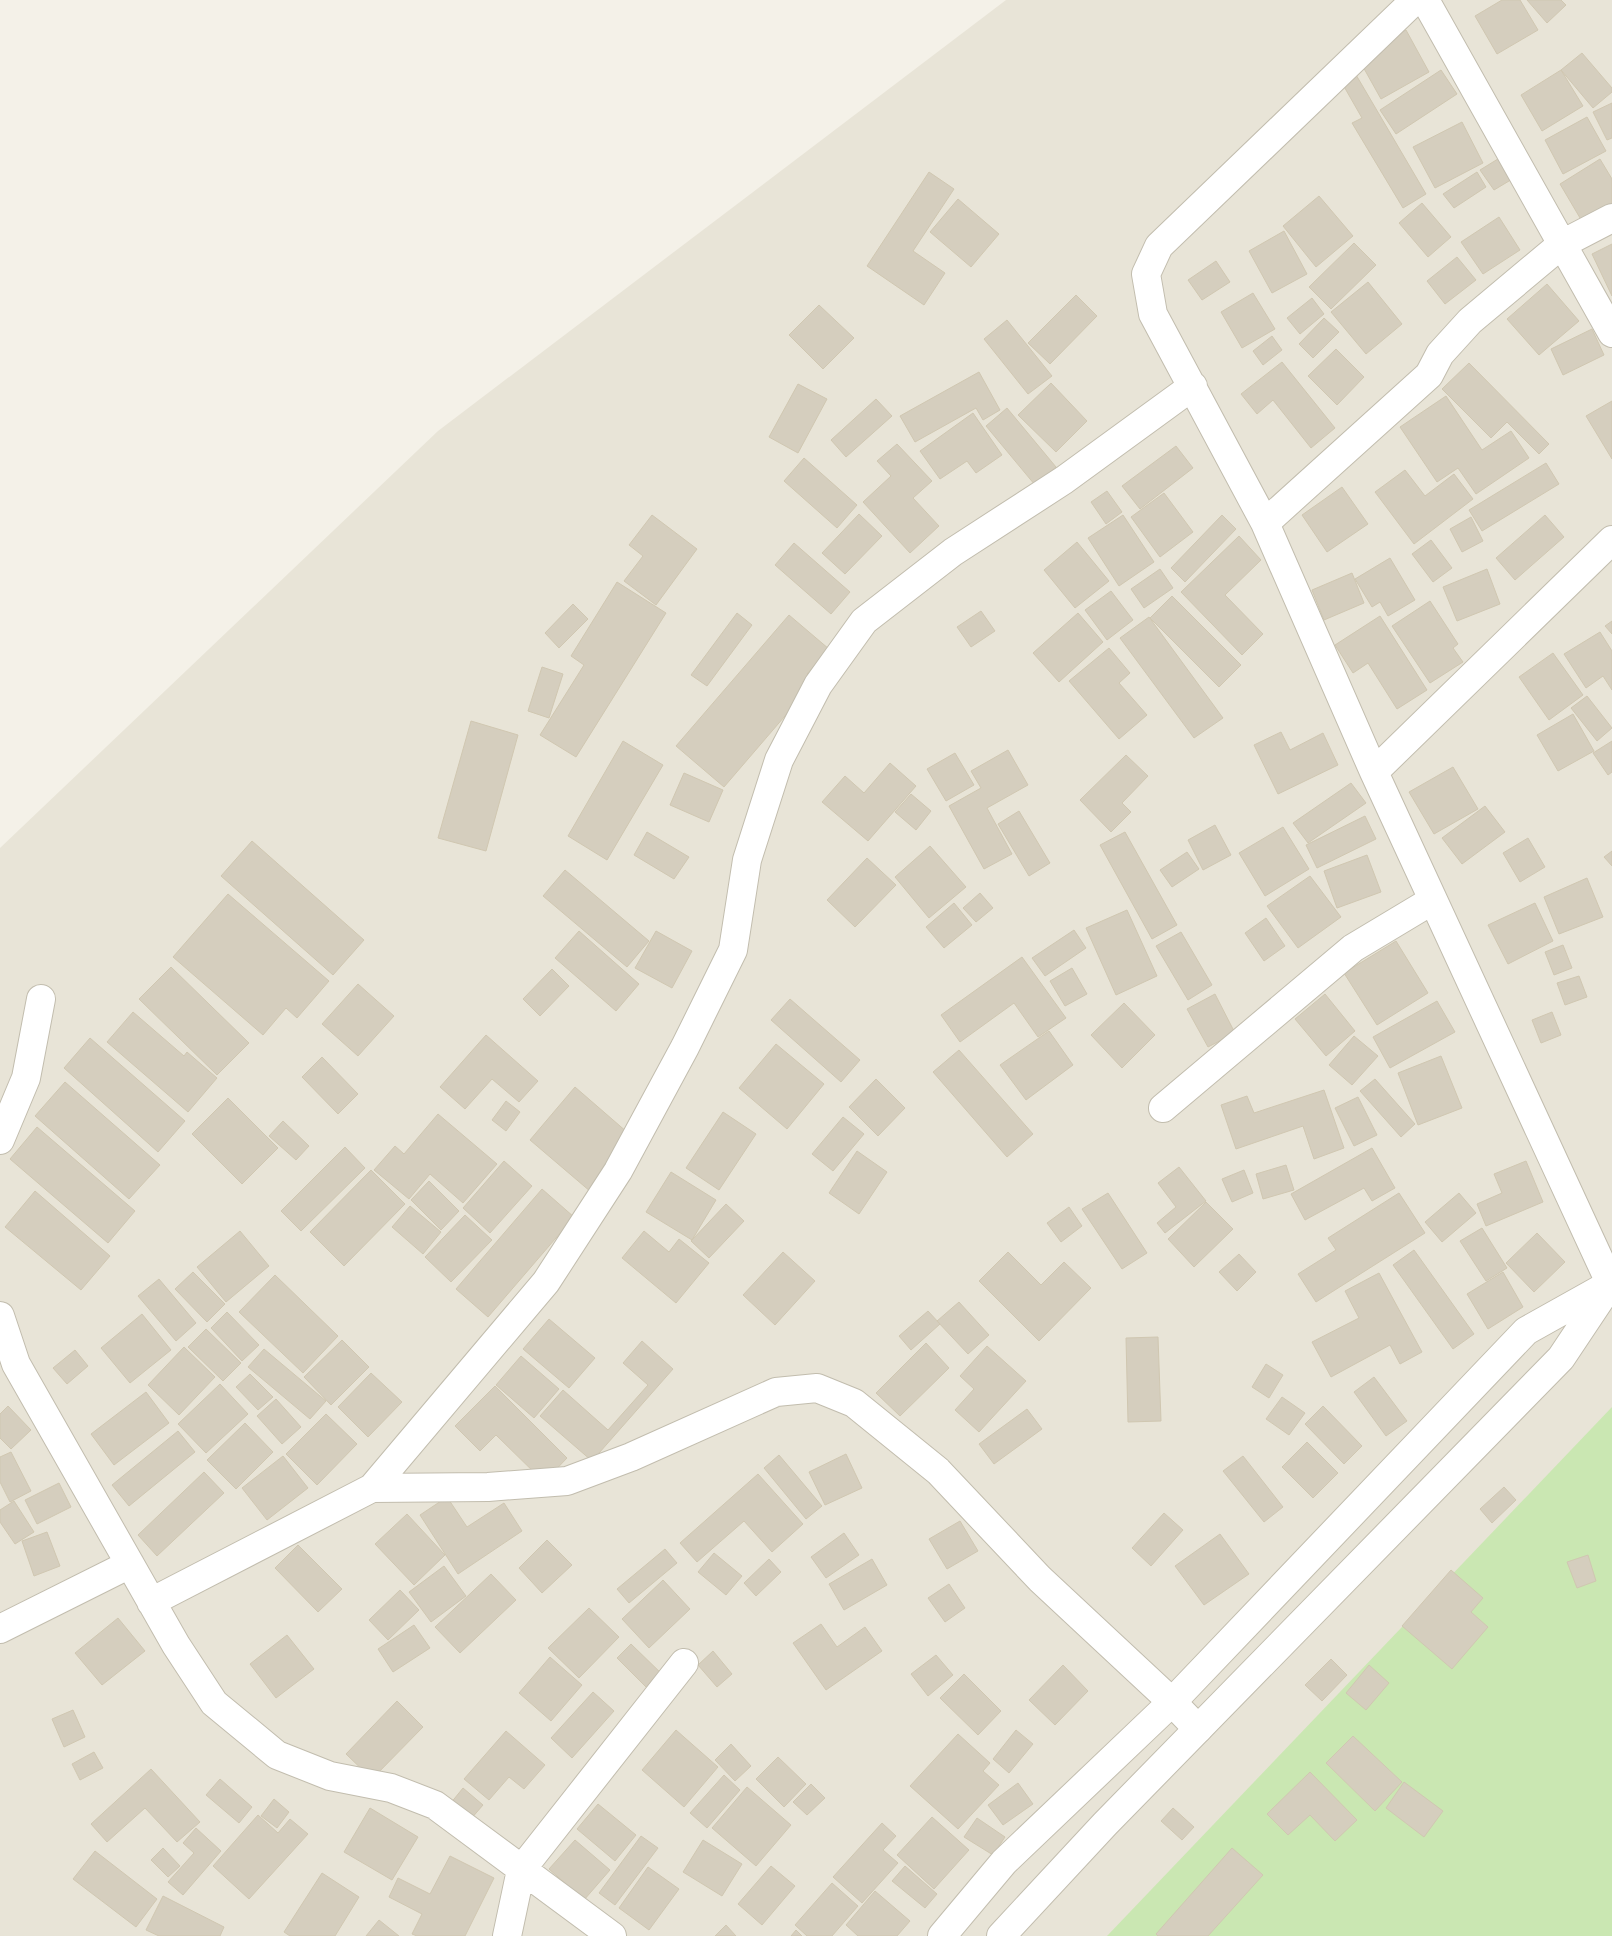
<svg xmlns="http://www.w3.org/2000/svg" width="1612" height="1936" viewBox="0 0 1612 1936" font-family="Poppins,sans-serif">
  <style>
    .residential { fill: #e8e4d7 }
    .green { fill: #cae7b2 }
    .building { fill: #d5cebe; stroke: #d0c7b1 }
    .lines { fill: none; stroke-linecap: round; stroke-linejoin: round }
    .minor-casing { stroke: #c2bdae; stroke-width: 30 }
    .tertiary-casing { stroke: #c2bdae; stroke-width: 30 }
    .minor { stroke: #fff; stroke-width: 28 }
    .tertiary { stroke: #fff; stroke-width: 28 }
  </style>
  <rect width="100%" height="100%" fill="#f4f1e8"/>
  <path class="residential" d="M1006 0H1612V1936H0V848L438 431Z"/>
  <path class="green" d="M1612 1407V1936H1107Z"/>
  <path class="building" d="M1502 0H1520L1538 30 1497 54 1475 16Z
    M1527 0H1561L1566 5 1547 23Z
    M1406 30 1429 72 1381 99 1357 56Z
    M1582 53 1612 88V92L1593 108 1561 70Z
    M1352 68 1426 194 1403 208 1352 123 1362 118 1338 76Z
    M1441 70 1457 94 1396 134 1380 110Z
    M1561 70 1583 106 1542 131 1521 95Z
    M1612 103V138L1607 140 1593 112Z
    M1587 117 1606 151 1563 174 1545 140Z
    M1462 122 1483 163 1435 188 1413 147Z
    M1506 154 1519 175 1494 190 1480 170Z
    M1600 159 1612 179V205L1583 223 1560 184Z
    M929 172 954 189 913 251 945 273 924 305 867 266Z
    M1477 172 1486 187 1454 208 1443 194Z
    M1319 196 1353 236 1316 267 1283 226Z
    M958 199 999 234 971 267 930 232Z
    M1422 203 1451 237 1428 257 1399 223Z
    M1499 217 1520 250 1483 274 1461 242Z
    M1284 231 1307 274 1272 293 1249 251Z
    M1354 243 1376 265 1331 309 1309 287Z
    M1612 244V296L1592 254Z
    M1457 257 1476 280 1445 304 1427 281Z
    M1216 261 1230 282 1202 300 1188 280Z
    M1368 282 1402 324 1366 354 1331 312Z
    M1547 284 1579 321 1539 355 1507 319Z
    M1253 293 1275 329 1242 348 1221 312Z
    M1076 295 1097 316 1050 364 1028 343Z
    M1312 298 1324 314 1300 334 1287 318Z
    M819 305 854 338 823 369 789 335Z
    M1324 318 1339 332 1313 358 1299 344Z
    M1007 320 1052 376 1028 394 984 339Z
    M1592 329 1604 355 1563 375 1551 349Z
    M1272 336 1282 350 1263 365 1253 351Z
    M1336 349 1364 377 1337 405 1308 376Z
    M1282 362 1335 428 1311 448 1273 400 1257 414 1241 394Z
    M1469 363 1549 444 1539 454 1507 422 1491 438 1442 389Z
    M979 372 1000 410 983 420 976 408 915 442 900 416Z
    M1051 383 1087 421 1056 452 1018 415Z
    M798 384 827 399 798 453 769 437Z
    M1446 396 1482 450 1511 431 1529 458 1476 494 1458 468 1437 482 1400 427Z
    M876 399 892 416 846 457 831 440Z
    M1612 401V459L1586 416Z
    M1007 408 1056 467 1035 485 986 426Z
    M973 413 1002 455 976 473 967 461 940 479 920 451Z
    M897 444 932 481 913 498 939 526 910 553 863 502 891 476 877 461Z
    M1176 446 1193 468 1140 509 1122 486Z
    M804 458 857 505 837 528 784 481Z
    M1546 463 1559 484 1482 531 1469 510Z
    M1405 470 1425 496 1454 474 1473 499 1414 544 1375 492Z
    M1342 487 1368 524 1327 552 1302 515Z
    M1107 491 1122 512 1106 524 1091 502Z
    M1164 493 1193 532 1160 557 1131 517Z
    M859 514 882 536 845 574 822 553Z
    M652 515 697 549 656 605 624 581 643 556 629 545Z
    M1123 515 1154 562 1119 586 1088 538Z
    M1222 515 1236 529 1185 582 1171 568Z
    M1545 515 1564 537 1515 580 1496 558Z
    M1471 517 1483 541 1462 552 1450 529Z
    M1239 536 1261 560 1225 595 1263 634 1242 655 1181 592Z
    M1431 540 1452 568 1433 582 1412 554Z
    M1077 542 1109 581 1075 608 1044 570Z
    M794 543 850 592 831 614 775 565Z
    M1390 558 1415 600 1388 616 1380 602 1372 607 1355 579Z
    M1160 569 1173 588 1144 608 1131 589Z
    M1487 569 1500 604 1457 621 1443 587Z
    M1352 573 1364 603 1324 620 1312 590Z
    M617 582 666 613 576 757 540 735 584 665 571 656Z
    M1111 591 1133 620 1107 640 1085 610Z
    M1172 596 1241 665 1219 687 1150 618Z
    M1430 601 1458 644 1453 648 1463 662 1430 683 1392 626Z
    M573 604 588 619 559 648 545 633Z
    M981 611 995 631 971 647 957 627Z
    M737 613 752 625 707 686 691 675Z
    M1078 613 1103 642 1059 682 1033 653Z
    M789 615 829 649 807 674 815 681 724 787 676 746Z
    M1380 616 1427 690 1397 709 1368 663 1353 673 1335 645Z
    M1149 617 1223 718 1194 738 1120 638Z
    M1612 621V634L1605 626Z
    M1600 632 1612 651V690L1603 676 1586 688 1564 654Z
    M1109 648 1130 673 1119 683 1147 715 1119 739 1069 681Z
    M1553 653 1583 695 1549 720 1519 677Z
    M542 667 563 674 549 718 528 711Z
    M1587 696 1612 728 1597 741 1571 708Z
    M1573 714 1594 751 1558 771 1537 735Z
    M471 721 518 735 486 851 438 838Z
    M1281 732 1290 750 1323 733 1338 765 1278 794 1254 745Z
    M623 741 663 765 607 860 568 836Z
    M1612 741V772L1608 775 1593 753Z
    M1008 750 1028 785 987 808 1012 854 984 869 949 806 981 788 971 771Z
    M955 753 974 785 946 801 927 769Z
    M1126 755 1148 776 1122 803 1131 812 1111 832 1080 800Z
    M890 763 916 786 868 841 822 802 845 776 864 793Z
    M1453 767 1478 809 1434 834 1409 792Z
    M684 773 723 790 709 822 670 805Z
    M1351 783 1366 803 1308 843 1293 823Z
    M911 794 931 811 916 830 895 812Z
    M1485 806 1505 832 1462 864 1442 838Z
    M1019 811 1050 863 1029 876 998 824Z
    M1365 816 1376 839 1317 868 1306 845Z
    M1215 825 1231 855 1203 870 1188 840Z
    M1283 827 1309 869 1265 896 1239 853Z
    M647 832 689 857 674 879 634 855Z
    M1125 832 1177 925 1152 939 1100 845Z
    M1528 838 1545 867 1520 882 1503 853Z
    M252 841 364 940 333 975 221 876Z
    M930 846 966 887 929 918 895 877Z
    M1612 851V866L1604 857Z
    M1187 852 1199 869 1172 887 1160 870Z
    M1367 855 1381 892 1337 908 1324 871Z
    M867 858 896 885 855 927 827 900Z
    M565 870 649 941 627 967 543 896Z
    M1310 876 1341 917 1298 948 1267 906Z
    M1587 878 1603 917 1559 934 1544 897Z
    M980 893 993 908 976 922 963 908Z
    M228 894 329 981 297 1018 286 1008 263 1035 173 957Z
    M954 903 972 925 944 948 926 927Z
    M1535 903 1553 941 1508 964 1488 925Z
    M1127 910 1157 976 1116 995 1086 928Z
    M1266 918 1285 946 1264 961 1245 933Z
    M1074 930 1086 948 1045 976 1032 958Z
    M579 931 639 984 616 1011 555 958Z
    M656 931 692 951 672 988 635 968Z
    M1181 932 1212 985 1188 1000 1156 946Z
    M1396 941 1428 993 1377 1025 1344 973Z
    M1563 945 1572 968 1554 975 1545 952Z
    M1022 957 1066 1018 1038 1037 1014 1003 960 1042 941 1015Z
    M171 967 249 1043 217 1075 139 999Z
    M1072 968 1087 994 1065 1006 1050 981Z
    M552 969 569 986 540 1016 523 999Z
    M1579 976 1587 997 1565 1005 1557 983Z
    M358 984 394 1016 358 1056 322 1024Z
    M1215 994 1235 1033 1208 1047 1187 1009Z
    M1325 994 1355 1031 1326 1056 1295 1019Z
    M790 999 860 1060 841 1082 771 1020Z
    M1437 1001 1455 1032 1390 1068 1373 1037Z
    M1124 1003 1155 1035 1122 1068 1091 1035Z
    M133 1012 184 1056 187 1052 217 1078 188 1112 107 1042Z
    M1552 1012 1561 1035 1541 1043 1532 1020Z
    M1049 1031 1073 1065 1026 1100 1000 1065Z
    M486 1035 538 1081 519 1102 492 1079 465 1109 440 1087Z
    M1354 1036 1378 1056 1352 1085 1329 1065Z
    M90 1038 185 1121 158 1152 64 1068Z
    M776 1044 824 1084 787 1129 739 1088Z
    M959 1050 1033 1134 1007 1157 933 1072Z
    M1441 1056 1462 1108 1418 1125 1398 1073Z
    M322 1057 358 1094 338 1114 302 1077Z
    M876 1079 905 1108 878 1136 849 1107Z
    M1375 1079 1415 1124 1401 1137 1360 1091Z
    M65 1082 160 1165 129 1199 35 1116Z
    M575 1087 635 1139 591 1192 530 1140Z
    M1324 1090 1344 1148 1314 1159 1303 1126 1236 1149 1221 1105 1247 1096 1254 1113Z
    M1358 1097 1377 1135 1354 1146 1335 1108Z
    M228 1098 278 1148 242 1184 192 1134Z
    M506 1101 520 1112 506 1131 492 1120Z
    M723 1112 756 1134 719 1190 686 1168Z
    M438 1114 497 1164 463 1203 430 1174 409 1199 374 1170 395 1146 404 1154Z
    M843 1117 864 1134 833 1171 812 1154Z
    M283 1121 309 1146 296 1160 269 1136Z
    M37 1127 135 1211 108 1243 10 1159Z
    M345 1147 365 1168 301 1231 281 1211Z
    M1372 1148 1395 1188 1372 1201 1364 1188 1305 1220 1291 1194Z
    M857 1151 887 1172 859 1214 829 1193Z
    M504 1161 532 1186 490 1233 463 1208Z
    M1526 1161 1543 1202 1486 1226 1477 1204 1502 1193 1494 1174Z
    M1286 1165 1294 1190 1263 1199 1256 1174Z
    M1179 1167 1206 1201 1165 1233 1157 1223 1176 1207 1158 1183Z
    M371 1170 405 1204 344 1266 310 1232Z
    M1244 1170 1253 1193 1232 1202 1222 1179Z
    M671 1172 716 1200 692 1240 646 1212Z
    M429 1181 459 1211 441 1230 411 1200Z
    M542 1189 574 1217 488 1317 456 1289Z
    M35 1191 110 1256 81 1290 5 1227Z
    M1108 1193 1147 1253 1122 1269 1082 1209Z
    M1399 1193 1425 1233 1316 1302 1298 1274 1336 1250 1328 1238Z
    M1459 1193 1476 1213 1442 1242 1425 1222Z
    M1206 1202 1233 1229 1194 1267 1168 1239Z
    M726 1204 744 1221 709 1258 691 1241Z
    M410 1206 441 1232 423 1254 392 1227Z
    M1069 1207 1082 1226 1061 1242 1047 1223Z
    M465 1215 492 1240 451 1282 425 1257Z
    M1482 1228 1507 1268 1486 1281 1460 1241Z
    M240 1231 269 1266 226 1302 197 1267Z
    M644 1231 669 1252 679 1239 709 1263 676 1303 622 1258Z
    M1537 1233 1565 1262 1534 1292 1506 1263Z
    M1414 1250 1474 1334 1453 1349 1393 1265Z
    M783 1252 815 1281 775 1325 743 1295Z
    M1008 1252 1041 1285 1064 1262 1091 1288 1039 1341 979 1281Z
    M1239 1254 1256 1272 1237 1291 1219 1272Z
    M193 1272 225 1304 207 1322 175 1289Z
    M1503 1272 1523 1307 1488 1329 1467 1294Z
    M1379 1273 1422 1352 1400 1364 1390 1345 1331 1377 1312 1342 1359 1318 1345 1291Z
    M275 1275 338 1336 303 1373 239 1312Z
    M159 1279 196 1323 176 1341 138 1296Z
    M959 1302 989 1335 968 1354 937 1321Z
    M928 1311 940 1324 911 1350 899 1336Z
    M227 1312 259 1345 242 1361 211 1328Z
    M142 1314 171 1350 130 1383 101 1348Z
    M549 1319 595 1358 569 1388 523 1349Z
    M206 1329 241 1363 223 1381 188 1347Z
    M1158 1337 1161 1421 1128 1422 1126 1338Z
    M342 1340 369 1367 331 1405 304 1377Z
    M642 1341 673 1369 592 1461 540 1416 563 1390 608 1430 648 1385 623 1363Z
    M926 1343 949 1368 900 1416 876 1393Z
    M987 1346 1026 1381 979 1432 955 1410 974 1389 960 1376Z
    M184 1347 215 1377 179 1415 148 1385Z
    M264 1349 326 1401 310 1419 248 1367Z
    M75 1350 88 1366 67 1384 53 1368Z
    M521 1356 559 1389 534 1418 496 1385Z
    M1266 1364 1283 1375 1269 1398 1252 1387Z
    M371 1373 402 1402 368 1437 338 1407Z
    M250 1374 273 1397 258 1410 236 1387Z
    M1374 1377 1407 1421 1386 1436 1354 1392Z
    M220 1384 248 1414 206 1453 178 1424Z
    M495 1386 567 1458 544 1482 496 1435 480 1451 455 1426Z
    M146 1392 169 1423 114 1465 91 1434Z
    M1282 1397 1305 1413 1289 1435 1266 1419Z
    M276 1399 301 1427 282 1444 257 1416Z
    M8 1406 31 1430 11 1449 0 1438V1414Z
    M1323 1406 1362 1446 1344 1464 1305 1424Z
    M1027 1409 1042 1429 994 1464 979 1444Z
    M326 1414 357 1444 317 1485 286 1454Z
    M245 1423 273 1452 236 1489 207 1460Z
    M178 1431 195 1452 129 1506 112 1485Z
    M1307 1442 1338 1473 1313 1498 1282 1467Z
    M11 1452 31 1491 10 1502 0 1482V1457Z
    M846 1454 862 1488 825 1505 809 1472Z
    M779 1455 822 1506 806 1519 764 1468Z
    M283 1456 308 1488 267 1520 242 1488Z
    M1243 1456 1283 1507 1264 1522 1223 1471Z
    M204 1472 224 1493 157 1556 138 1535Z
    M758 1474 803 1524 772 1552 744 1521 697 1562 680 1543Z
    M59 1483 71 1507 37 1524 25 1500Z
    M1504 1487 1516 1500 1492 1523 1480 1509Z
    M447 1497 467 1527 504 1503 522 1531 458 1574 420 1515Z
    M14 1501 34 1532 15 1544 0 1522V1510Z
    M1164 1513 1183 1530 1151 1566 1132 1548Z
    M407 1514 445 1555 414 1585 375 1544Z
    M960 1521 978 1551 947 1569 929 1539Z
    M47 1532 60 1566 34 1576 22 1541Z
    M844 1533 859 1555 826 1578 811 1557Z
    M1220 1534 1249 1574 1204 1605 1175 1566Z
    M547 1540 572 1565 542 1593 519 1568Z
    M298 1545 342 1589 318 1612 275 1568Z
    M665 1549 677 1563 629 1603 617 1589Z
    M714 1553 742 1576 726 1595 698 1572Z
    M1588 1555 1596 1581 1577 1588 1567 1562Z
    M769 1559 781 1572 756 1596 744 1583Z
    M872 1559 887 1585 844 1610 829 1584Z
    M444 1566 466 1596 431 1622 409 1592Z
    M1451 1570 1483 1598 1471 1612 1488 1627 1452 1669 1402 1626Z
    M491 1574 516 1600 460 1653 435 1627Z
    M663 1580 690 1609 649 1648 622 1619Z
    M949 1584 965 1608 945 1622 928 1598Z
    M400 1590 419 1610 388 1640 369 1620Z
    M589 1608 619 1637 579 1678 548 1648Z
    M118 1618 145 1651 102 1685 75 1653Z
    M821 1624 837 1647 865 1627 882 1651 826 1690 793 1643Z
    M414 1625 430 1648 393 1672 378 1649Z
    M287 1635 314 1669 276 1698 250 1664Z
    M631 1644 665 1677 651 1692 617 1658Z
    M713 1651 732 1674 717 1687 698 1665Z
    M936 1655 953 1675 928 1696 911 1674Z
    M550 1657 582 1685 551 1721 519 1693Z
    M1331 1659 1347 1675 1322 1701 1305 1685Z
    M1063 1665 1088 1691 1055 1725 1029 1700Z
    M1369 1665 1389 1683 1366 1710 1346 1693Z
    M964 1674 1001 1711 978 1735 940 1698Z
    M593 1692 614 1711 572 1758 551 1738Z
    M397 1701 423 1727 372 1779 346 1754Z
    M73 1710 85 1737 64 1747 52 1719Z
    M676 1730 718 1767 684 1807 642 1770Z
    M1016 1730 1033 1744 1009 1773 993 1759Z
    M506 1731 545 1765 524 1789 509 1777 489 1800 464 1779Z
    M958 1734 990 1763 983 1771 999 1785 958 1829 910 1786Z
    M1353 1736 1402 1782 1375 1811 1326 1763Z
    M731 1744 751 1766 735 1781 715 1760Z
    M94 1752 103 1768 80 1780 72 1764Z
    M778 1757 806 1784 784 1807 756 1779Z
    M151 1769 200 1822 177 1842 145 1808 107 1842 91 1824Z
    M1310 1772 1357 1820 1335 1841 1310 1815 1288 1835 1267 1814Z
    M724 1775 740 1790 707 1828 690 1813Z
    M220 1779 252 1807 239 1823 206 1795Z
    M1404 1782 1443 1811 1424 1837 1386 1808Z
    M1018 1783 1033 1804 1003 1825 988 1805Z
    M811 1784 825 1798 807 1815 793 1802Z
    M747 1787 791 1825 756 1866 712 1828Z
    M463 1788 483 1805 470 1820 450 1804Z
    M274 1799 289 1812 277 1828 261 1816Z
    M598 1804 636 1835 615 1861 577 1829Z
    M370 1808 418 1837 392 1880 344 1852Z
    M1173 1808 1194 1827 1182 1840 1161 1821Z
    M258 1815 278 1833 290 1819 308 1834 249 1899 213 1866Z
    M932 1817 969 1850 934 1889 897 1855Z
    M977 1818 1005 1837 993 1855 964 1837Z
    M882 1823 896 1836 883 1850 898 1863 862 1903 833 1877Z
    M196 1828 221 1851 183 1895 168 1882 194 1853 183 1843Z
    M641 1836 658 1848 615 1905 599 1893Z
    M575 1840 610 1870 584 1900 549 1869Z
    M703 1840 742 1864 722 1896 683 1872Z
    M163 1848 180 1866 168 1877 151 1860Z
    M1232 1848 1263 1875 1208 1936H1158L1156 1934Z
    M95 1851 157 1899 136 1927 73 1879Z
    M450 1856 494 1878 465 1936H417L412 1934 422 1914 389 1897 398 1878 430 1894Z
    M771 1866 795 1886 762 1925 738 1904Z
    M905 1866 937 1894 925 1908 892 1881Z
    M648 1867 679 1889 649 1930 619 1908Z
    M322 1873 359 1897 335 1936H290L284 1932Z
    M832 1883 858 1906 832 1936H807L795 1925Z
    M875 1891 910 1921 897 1936H858L846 1925Z
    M163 1896 224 1927 220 1936H159L146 1930Z
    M379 1920 399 1936H366Z
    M726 1925 736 1936H715Z
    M796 1930 802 1936H791Z"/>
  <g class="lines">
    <defs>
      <path id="minor" d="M1415 0 1159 246 1146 274 1153 314 1265 523 1374 772 1612 1287
        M1425 0 1612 333
        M1265 523 1429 375 1440 354 1470 321 1562 244 1612 218
        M1374 772 1612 540
        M1163 1108 1353 948 1433 900
        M0 1140 26 1078 41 999
        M0 1316 16 1364 176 1645 214 1703 277 1755 330 1776 391 1788 435 1805 612 1936
        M372 1488 488 1487 567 1481 631 1457 776 1392 817 1388 854 1403 938 1471 1040 1579 1172 1702 1198 1729
        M151 1602 372 1488 546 1282 618 1171 685 1047 733 950 747 860 779 760 818 685 864 621 953 552 1064 480 1193 386
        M0 1629 130 1564
        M507 1936 521 1870 684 1663"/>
      <path id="tertiary" d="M942 1936 1004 1862 1172 1702 1526 1331 1610 1284
        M1001 1936 1105 1824 1561 1358 1607 1289"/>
    </defs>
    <use href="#minor" class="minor-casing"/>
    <use href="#tertiary" class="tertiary-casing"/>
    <use href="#minor" class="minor"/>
    <use href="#tertiary" class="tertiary"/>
  </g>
</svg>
